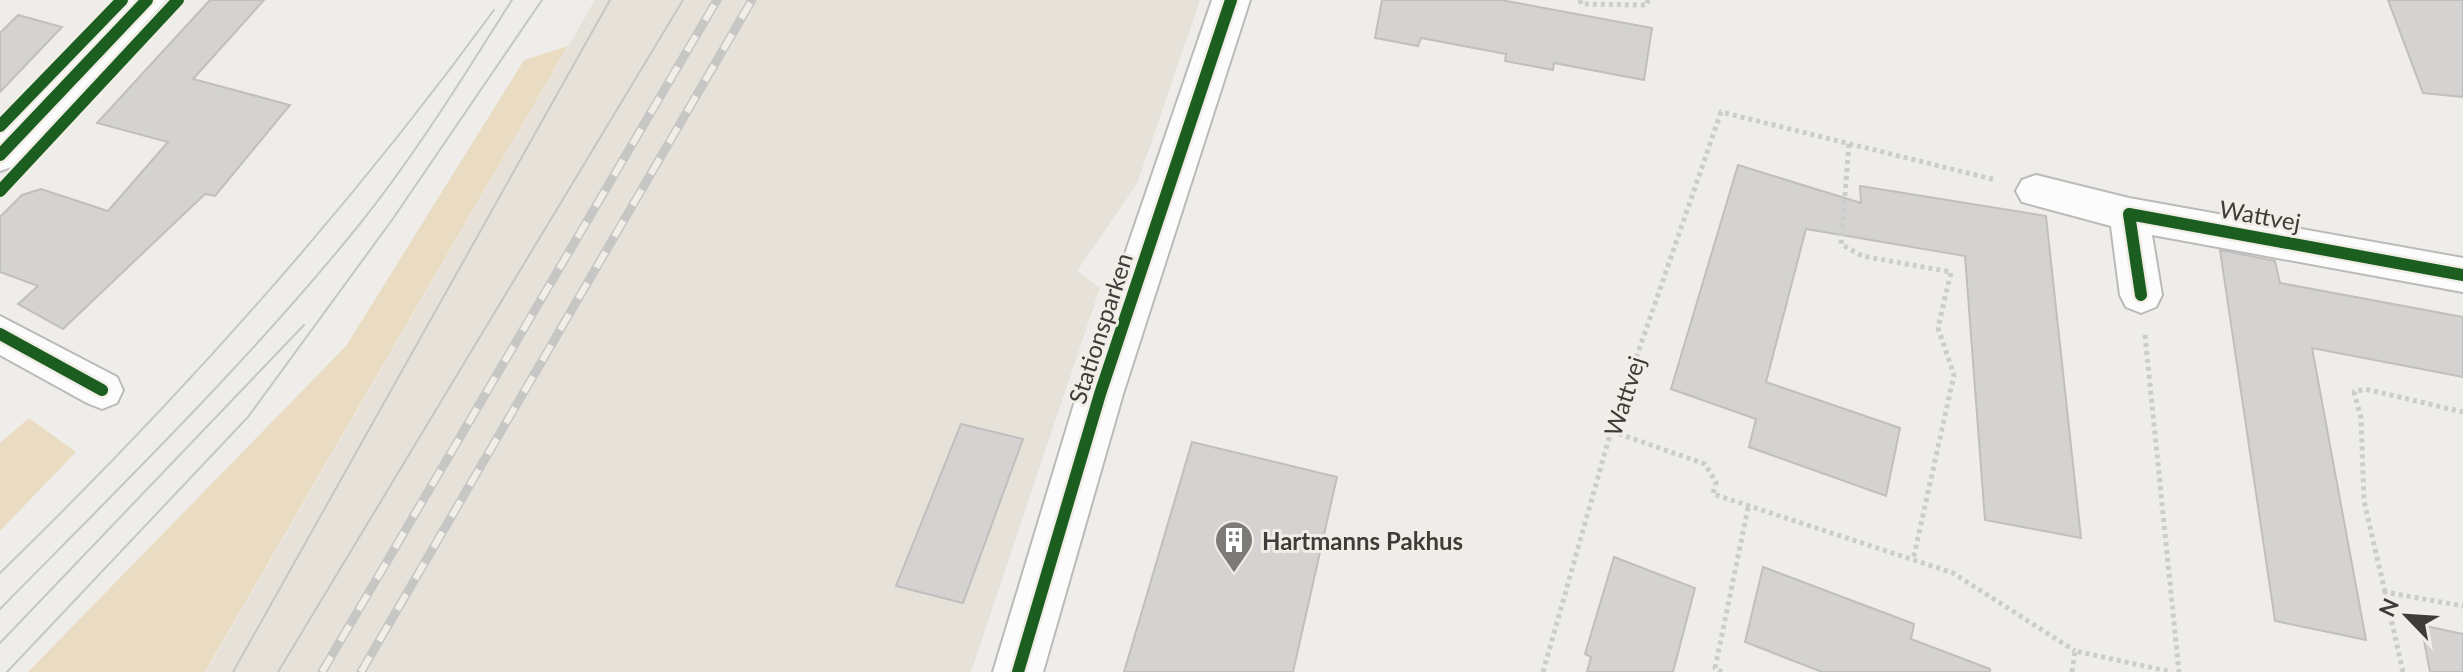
<svg xmlns="http://www.w3.org/2000/svg" width="2463" height="672" viewBox="0 0 2463 672" font-family="Lato,sans-serif">
  <style>
    .built { fill: #e6e2d9 }
    .green { fill: #eadcc2 }
    .building { fill: #d4d3d1; stroke: #c1bfbd; stroke-width: 2 }
    .lines { fill: none; stroke-linecap: round; stroke-linejoin: round }
    .street-casing { stroke: #bcbab8; stroke-width: 4 }
    .secondary-casing { stroke: #bcbab8; stroke-width: 4 }
    .path { stroke: #cccccb; stroke-width: 5; stroke-dasharray: 4 4; stroke-linecap: butt }
    .street { fill: #fdfcfc; fill-rule: evenodd }
    .secondary { fill: #fdfcfc; fill-rule: evenodd }
    .tram { stroke: #c6c6c5; stroke-width: 2 }
    .rail-casing { stroke: #c6c6c5; stroke-width: 9 }
    .rail { stroke: #f1eee8; stroke-width: 6; stroke-dasharray: 18; stroke-linecap: butt }
    .cycleway-casing { stroke: #f1eee8; stroke-width: 17 }
    .cycleway { stroke: #1b5e20; stroke-width: 12 }
    .labels { text-anchor: middle; dominant-baseline: central; stroke-width: 6; stroke-linejoin: round; paint-order: stroke }
    .street-label { font-size: 24px; fill: #3e3d3a; stroke: #f1eee8 }
    .poi-label { font-size: 24px; font-weight: bold; fill: #3e3d3a; stroke: #f1eee8; text-anchor: start }
  </style>
  <rect width="100%" height="100%" fill="#efedea"/>
  <path class="built" d="M595 0H1200L1137 184 1077 271 1100 288 971 672H206Z"/>
  <path class="green" d="M568 46 205 672H28L346 346 524 60Z
    M29 418 76 452 0 531V443Z"/>
  <path class="building" d="M210 0H264L193 79 290 105 215 196 205 194 63 329 18 304 38 286 0 272V217L22 195 41 189 108 211 168 142 97 123Z
    M1382 0H1501L1652 28 1644 80 1554 63 1553 70 1505 61 1506 54 1421 38 1418 46 1375 38Z
    M2388 0H2463V97L2423 93Z
    M18 15 62 27 0 92V33Z
    M1738 165 1861 203 1860 186 2046 216 2081 538 1985 520 1965 256 1806 229 1766 382 1900 428 1886 496 1749 447 1756 419 1671 389Z
    M2220 250 2275 261 2280 283 2463 317V377L2312 348 2366 640 2275 621Z
    M961 424 1023 439 963 603 896 586Z
    M1192 442 1337 477 1293 672H1124Z
    M1614 557 1695 588 1673 672H1587L1591 657 1585 654Z
    M1763 567 1914 624 1911 639 1990 669V672H1822L1745 642Z
    M2421 625 2463 634V672H2430Z"/>
  <g class="lines">
    <defs>
      <path id="street" d="M2036 175 2129 198 2463 258V292L2152 235 2162 295 2156 307 2141 313 2126 307 2120 295 2111 226 2022 202 2016 191 2022 180Z
        M0 316 117 377 123 390 117 403 102 409 87 403 0 355Z"/>
      <path id="secondary" d="M124 0H166L14 166 0 171V129Z
        M1212 0H1250L1123 394 1043 672H993L1077 394Z"/>
    </defs>
    <use href="#street" class="street-casing"/>
    <use href="#secondary" class="secondary-casing"/>
    <path class="path" d="M1580 0 1581 4 1647 5 1648 0
      M1849 144 1841 244 1862 256 1951 272 1938 328 1954 375 1913 560
      M2145 335 2179 672
      M1611 431 1705 464 1716 482 1713 494 1953 573 2075 651
      M2385 592 2364 501 2361 418 2354 392 2365 389 2463 412
      M1543 672 1611 431 1721 112 1996 180
      M1722 672 1715 668 1748 508
      M2072 672 2075 651 2172 672
      M2403 672 2385 592 2463 606"/>
    <use href="#street" class="street"/>
    <use href="#secondary" class="secondary"/>
    <path class="tram" d="M0 573C180 398 346 213 494 10
      M0 609C123 484 249 361 359 225 416 154 463 77 512 0
      M0 643 304 325
      M7 672 248 417 392 220 542 0
      M233 672 610 0
      M278 672 683 0"/>
    <defs>
      <path id="rail" d="M322 672 717 0
        M361 672 752 0"/>
    </defs>
    <use href="#rail" class="rail-casing"/>
    <use href="#rail" class="rail"/>
    <defs>
      <path id="cycleway" d="M0 126 122 0
        M0 155 147 0
        M0 191 178 0
        M2141 295 2129 214 2463 275
        M0 334 102 390
        M1018 672 1100 394 1231 0"/>
    </defs>
    <use href="#cycleway" class="cycleway-casing"/>
    <use href="#cycleway" class="cycleway"/>
  </g>
  <defs>
    <symbol id="building-pin" viewBox="-11 -11 22 30"><path d="M0 17L-7.5 6A9.5 9.5 0 1 1 7.5 6Z" fill="#7c7b78" stroke="#f1eee8"/><path d="M-4-6H4V6H1V3H-1V6H-4ZM-2.5-4.3h1.7v1.8h-1.7ZM.8-4.3h1.7v1.8H.8ZM-2.5-1h1.7V.8h-1.7ZM.8-1h1.7V.8H.8Z" fill="#fff"/></symbol>
  </defs>
  <g fill-rule="evenodd">
    <use href="#building-pin" x="1212" y="518" width="44" height="60"/>
  </g>
  <g class="labels">
    <g class="street-label">
      <text transform="translate(2260 215) rotate(10)">Wattvej</text>
      <text transform="translate(1100 328) rotate(-72)">Stationsparken</text>
      <text transform="translate(1624 396) rotate(-72)">Wattvej</text>
    </g>
    <g class="poi-label">
      <text x="1262" y="540">Hartmanns Pakhus</text>
    </g>
  </g>
  <g transform="translate(2407 616) rotate(295)" stroke="#f1eee8" stroke-width="6" paint-order="stroke">
  <path d="M0-6L14 30L0 20L-14 30Z" fill="#3e3d3a"/>
  <text y="-12" font-size="22" font-weight="bold" text-anchor="middle" fill="#3e3d3a">N</text>
  </g>
</svg>
